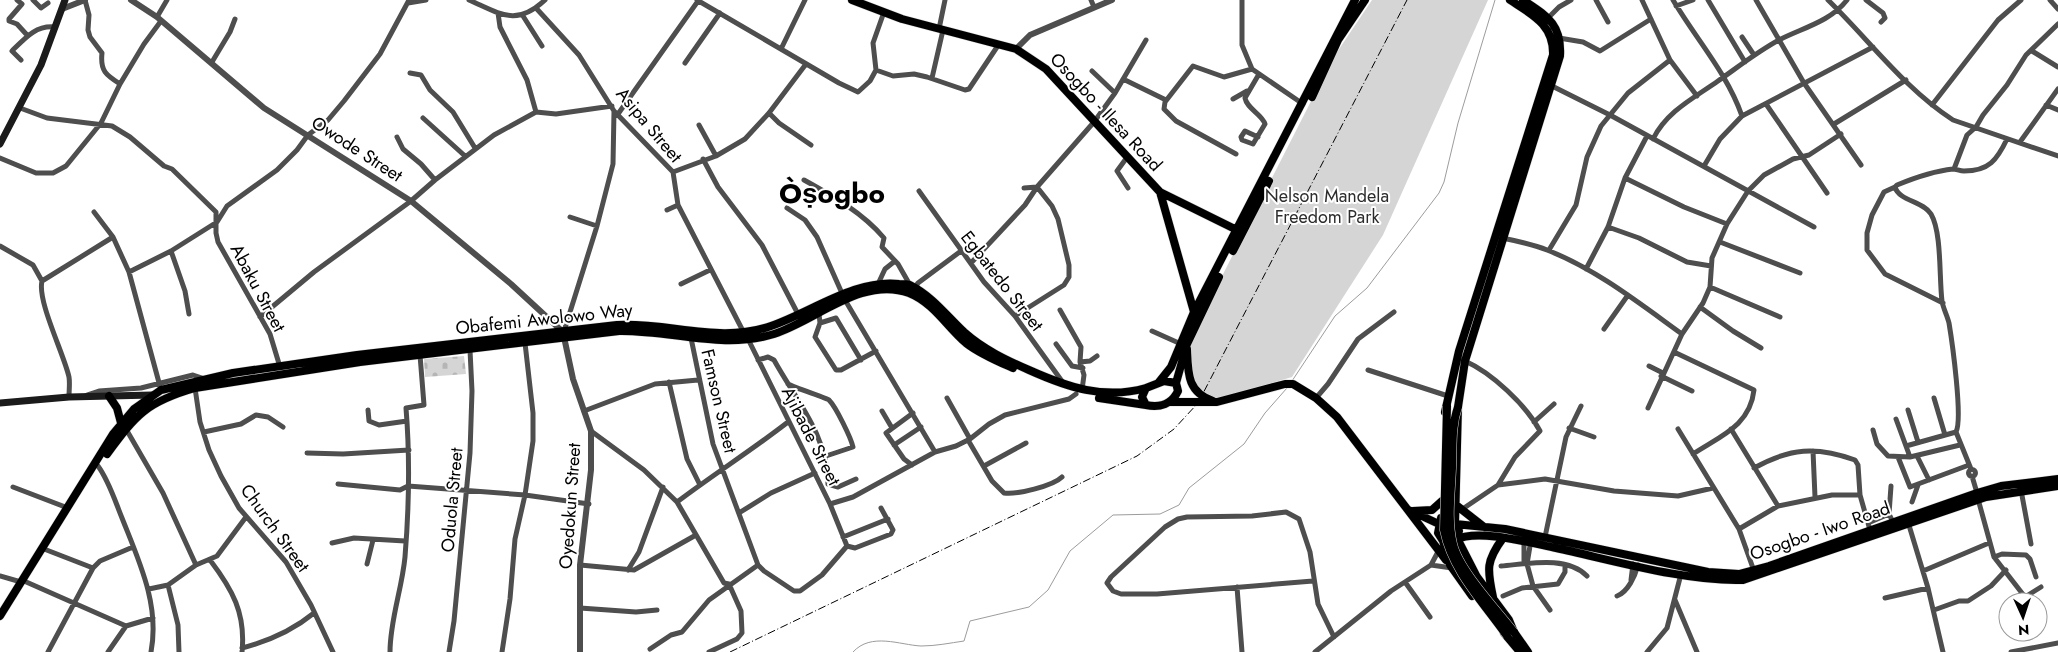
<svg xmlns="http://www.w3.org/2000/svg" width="2058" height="652" viewBox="0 0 2058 652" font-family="Jost,sans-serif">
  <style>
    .green { fill: #d5d5d5 }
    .cemetery { fill: url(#cemetery-stones) }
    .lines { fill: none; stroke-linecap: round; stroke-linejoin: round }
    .stream { stroke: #9c9c9c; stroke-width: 1 }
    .primary-casing { stroke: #dbdbdb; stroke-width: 9 }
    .minor { stroke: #4e4e4e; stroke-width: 5 }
    .tertiary { stroke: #4e4e4e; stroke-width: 6 }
    .secondary { stroke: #1b1b1b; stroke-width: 7 }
    .primary { stroke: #000; stroke-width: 8 }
    .rail { stroke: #000; stroke-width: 1; stroke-dasharray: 8 2.5 1 2.5; stroke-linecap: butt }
    .primary-bridge-casing { stroke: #dbdbdb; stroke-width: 9; stroke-linecap: butt }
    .primary-bridge { stroke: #000; stroke-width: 8 }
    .labels { text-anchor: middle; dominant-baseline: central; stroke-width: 4; stroke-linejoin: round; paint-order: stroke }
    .street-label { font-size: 18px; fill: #000; stroke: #fff }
    .park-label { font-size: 18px; fill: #2c2c2c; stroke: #fff }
    .town-label { font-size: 28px; font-weight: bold; fill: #000; stroke: #fff }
  </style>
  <defs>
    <pattern id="cemetery-stones" width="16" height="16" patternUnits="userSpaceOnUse" patternTransform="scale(1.25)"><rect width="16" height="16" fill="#d5d5d5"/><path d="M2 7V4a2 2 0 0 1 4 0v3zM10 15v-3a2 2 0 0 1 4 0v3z" fill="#b5b5b5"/></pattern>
  </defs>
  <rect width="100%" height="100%" fill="#fff"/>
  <path class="green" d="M1372 0H1488L1383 235 1292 377 1207 402 1195 395 1188 343 1333 58Z"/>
  <path class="cemetery" d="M464 356 466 374 425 377 424 359Z"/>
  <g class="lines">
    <path class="stream" d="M1292 381 1335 316 1367 288 1439 193 1444 182 1458 123 1495 0
      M853 652C871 632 900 645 921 646 936 646 950 643 964 641L970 621 1029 607 1048 590 1070 551 1113 515 1160 514 1179 505 1189 488 1244 444 1265 413 1287 388"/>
    <defs>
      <path id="primary" d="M852 0 902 19 1016 49 1046 69 1160 192 1194 312
        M1523 0C1547 16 1562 24 1560 56L1465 361 1458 407 1455 524 1459 531 1457 538 1477 577 1509 620 1514 632 1528 652
        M1312 97 1338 40 1365 0
        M1160 192 1241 232
        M1233 251 1269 181
        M1187 349C1188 373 1187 392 1213 401
        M1164 381 1176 383 1178 391C1172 404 1160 408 1146 405L1142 397 1146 388Z
        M1159 382 1171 367 1194 312 1355 0
        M1176 383 1187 344 1219 277
        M109 396 117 408 121 423
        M1099 398 1146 405
        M1170 402H1217L1285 384H1293L1316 398 1337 417 1446 560
        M1445 412 1459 351 1553 55C1554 25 1533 15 1510 0
        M107 454C136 415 146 402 195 388L360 362 619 331C672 330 722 350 774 334 817 320 862 276 909 293 934 303 947 327 966 343 980 354 997 361 1013 368
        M1456 505 1484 527
        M1411 511 1441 525 1448 522 1455 524 1505 529 1708 572 1739 574 1769 566 1977 493 2001 486 2058 479
        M1413 511 1432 510 1442 501
        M1441 518 1438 533 1443 541 1450 565 1472 596
        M1455 540C1477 528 1531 543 1556 548 1612 560 1687 582 1743 580L1986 497 2058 486
        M1493 597C1487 569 1486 561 1503 538
        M0 616 113 434 134 409 161 390 233 373 357 355 617 325C669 322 720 344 771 326 812 312 855 279 899 284 902 284 907 284 910 285 932 296 946 315 964 332 983 349 1006 360 1029 370 1067 387 1104 400 1146 388
        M1504 633 1520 652"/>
    </defs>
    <use href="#primary" class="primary-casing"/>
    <path class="minor" d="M17 0 22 4 9 19V21L17 24 27 35
      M33 0 41 8 48 3
      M85 0 89 15 88 30 90 37 102 53C100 71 106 75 120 84
      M469 0C501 14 516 27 545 0
      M697 0 839 83 858 92 870 81 876 70 873 43 884 12
      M1091 0 1094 7
      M1242 0V45L1252 69 1303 104
      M1596 0 1608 22
      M1642 0 1670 60 1697 96
      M1673 0C1696 39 1727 73 1742 116
      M1708 0 1745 62
      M1756 0 1804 83 1861 165
      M1828 0C1869 40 1905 89 1953 120L2058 156
      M1866 0 1883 13 1885 18 1881 22
      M2050 0 2058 9
      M408 3 426 0
      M1676 6 1693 0
      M536 8 579 55 614 111 673 172 678 205 744 333
      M498 13 500 27 527 80 536 112
      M523 16 542 46
      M157 17 167 0
      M1546 20 1559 7 1571 0
      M939 29 945 0
      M1742 37 1754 55
      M1559 38 1583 42 1600 51 1651 19
      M781 49 805 0
      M2032 51 2058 67
      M21 60 12 51C25 38 36 25 55 27
      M212 62 230 32 235 19
      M685 63 720 13
      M876 70 893 76 914 74 927 77 965 90 969 89 999 44
      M1092 71 1115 93
      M410 73 421 75 430 90 453 112 475 148
      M932 78 943 30
      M1123 79 1166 100
      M1548 84 1610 115 1814 227
      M1233 99 1247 91
      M1766 104 1827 193
      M1932 105 1998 20 2021 0
      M2046 105 2058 110
      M20 108 47 118 112 126 130 137 164 166 172 169 216 212V233L218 242 270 334 280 367
      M769 113 779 123 811 145
      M618 114 698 1
      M423 118 465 156
      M1834 124 1906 80
      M699 125 716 156
      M397 137 403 149 421 164 435 180
      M1258 137 1245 131 1241 137 1242 140 1253 144 1265 124C1262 114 1247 109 1245 98L1259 74
      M1653 139C1667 111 1694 98 1718 81 1738 67 1757 52 1779 40 1802 28 1830 22 1847 0
      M2020 142 2058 89
      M1236 154 1176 121 1164 109 1165 102 1193 66 1224 77 1252 69
      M0 158 36 173H53L66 166 101 123 120 84 144 44 161 21
      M703 159 718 187 762 245 799 316
      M1704 166 1720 139 1742 116 1873 47
      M1954 169 1967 135 1976 127 1983 115 2007 85 2026 55 2058 24
      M673 172 716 156 745 139 769 113 806 64
      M1625 178 1684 207 1727 224
      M804 180C833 196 863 213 884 238L882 247 898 264 910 285
      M1895 187 1884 192 1872 215 1867 233V250L1885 274 1943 303
      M1128 188 1117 171 1128 156
      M919 191 984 282 1015 316 1064 384
      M787 208 805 220 817 237 845 300 935 452
      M667 210 678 205
      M94 212 113 237 129 272 161 390
      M570 217 597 226
      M1608 227 1639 238 1687 262 1711 266
      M1502 238C1517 241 1533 244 1547 250 1596 269 1639 303 1682 334
      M1720 242 1800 273
      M0 246 33 265 42 281
      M1549 250 1576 205 1587 157 1601 126 1628 93 1670 60
      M171 251 185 291 189 314
      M971 263 1025 205 1037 187 1094 122 1115 93 1146 40
      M1586 269 1608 227 1625 178 1647 136
      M129 272 171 251 217 222 227 206 277 170 297 150 308 135 328 120 344 101 380 54 409 0
      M681 284 710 270
      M878 284 885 269 895 261
      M1710 287 1780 317
      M914 289 918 283 961 251
      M1700 307 1733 331 1761 348
      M1060 310 1081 347 1080 362 1084 375 1082 390
      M819 314 820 323 815 337 836 370H841L876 351
      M1015 316 1064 285 1069 277V265L1058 219 1052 206 1037 187 1024 188
      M260 317 314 272 411 201 435 180 494 135 536 112 556 114 612 106
      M820 323 836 318 861 360
      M1604 329 1628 295
      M562 331 565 328 597 226 613 164 614 111
      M1152 331 1181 344
      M691 338 713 444 758 565 764 571 794 591H800L822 575 847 546
      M748 339 830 504 847 546
      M1056 344 1072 366 1083 368
      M1674 352 1754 390C1750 426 1720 436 1693 454
      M758 360 768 357 774 360C796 400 828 436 828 484
      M1465 361C1492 373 1526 405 1540 431L1515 457 1498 485
      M1080 362 1090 361 1097 356
      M1649 366 1663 373
      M1368 370 1448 396
      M1661 376 1692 391
      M669 382 687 459 700 485
      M788 384C795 388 827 398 829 400 836 407 851 438 853 447L826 456
      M195 388 200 422 209 450 221 476 239 508 286 562 311 605 333 652
      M87 395 99 391 141 388 193 375 205 379
      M69 397C69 390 70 383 69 377 64 354 37 301 42 281L113 237
      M947 398 970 439
      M1316 398 1328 384 1358 339 1394 312
      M1934 398 1945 435
      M1648 408 1682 334 1703 303 1710 287 1712 258 1727 224 1748 191 1764 175 1793 159 1809 155 1841 134
      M368 410 369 421 379 425 407 421
      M1908 410 1918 442
      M584 411 655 384 698 380
      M882 411 892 428
      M1896 419 1910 457
      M1534 422 1554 404
      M1569 428 1594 437
      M126 429 163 493 196 565
      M1678 429 1739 529 1754 571
      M1731 429 1778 506
      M1873 430 1877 444 1888 456 1910 457 1960 445
      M591 431 644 470 677 502 724 583 729 584 741 611 742 633 737 639 709 652
      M204 432 241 424 256 415 268 417 283 427
      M968 440 992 481 1004 493C1016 495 1053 486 1062 477
      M894 445 921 427
      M1906 446 1956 432
      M1813 451 1815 497
      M307 453 343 454 409 450
      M1917 456 1929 480
      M1898 457 1910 487 1969 465
      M912 465 904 459 886 433 913 413
      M98 466C109 481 115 501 122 518 139 561 160 605 151 652
      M984 466 1026 443
      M1754 468C1790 448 1816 446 1855 460L1858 465 1860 495 1870 530
      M1971 469 1956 432C1963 419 1952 341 1949 323 1947 315 1943 308 1942 301 1939 278 1942 233 1931 214 1923 201 1899 201 1895 187L1897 185C1914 178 1934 171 1953 169 1956 169 1960 171 1964 171 1989 171 1997 160 2007 139
      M1968.5 473a3.5 3.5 0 1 1 7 0a3.5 3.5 0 1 1-7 0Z
      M1972 476 1977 493
      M338 484 400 490 408 486 525 495 589 504
      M828 484 838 487 856 479
      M1891 486 1889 514 1893 522
      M13 487 68 508
      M2021 490 2031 544
      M1978 499 1994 557 2025 597
      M677 502C714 474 752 450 788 422
      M1912 502 1918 485
      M830 504 853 497 935 452 956 446 970 439 989 424 1005 415 1069 399 1076 394
      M1461 510 1498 485 1545 479 1614 491 1678 496 1713 488
      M739 513 771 493 815 473
      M1908 522 1928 588 1943 652
      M1868 523 1889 514
      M1739 529 1778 506 1832 495H1860
      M843 537 888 519
      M1545 537 1566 437 1581 406
      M1524 539V561L1527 564 1533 586 1550 610
      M332 543 354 538 405 541
      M847 546 855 548 891 534 893 530 881 508
      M44 549 93 568
      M1994 557 2002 554 2026 555 2030 559 2036 577
      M210 560C232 589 246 613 242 652
      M367 564 373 540
      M1527 564 1531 540
      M580 565 634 570 696 535
      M1431 565 1452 568
      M1501 566C1527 564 1567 555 1587 576
      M628 570 639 552 663 487
      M1923 571 1989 543
      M0 576 21 582
      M1631 580 1633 564
      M24 581 126 626 153 618
      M1313 581 1157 594H1121L1113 591 1107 583 1111 577 1165 527 1178 519 1187 517 1252 516 1286 512 1299 519 1310 552 1318 604 1334 637
      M1405 582 1430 617
      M168 585 178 625 179 652
      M1237 587 1242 652
      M149 589 168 585 196 565 217 556 246 517
      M1503 596 1522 588 1558 584 1565 572V565
      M1617 596C1628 592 1635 576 1638 565
      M1885 598 1928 588
      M1675 600 1697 652
      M2017 602 2041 587
      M580 608 636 612 657 610
      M1934 610 1959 601H1968L1991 586 2006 570
      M242 648C269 641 292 631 314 613
      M650 649 671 635 682 632 709 600 758 565
      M48 652 93 568 100 561 133 547
      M108 652 126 626
      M390 652C390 620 402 589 405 557 409 508 410 457 406 408L424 405 420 355
      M449 652 454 621 470 453 472 391 470 350
      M502 652 510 599 515 539 525 495 533 441V413L525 343
      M1315 652 1391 591 1431 565 1440 548
      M1647 652 1667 628 1681 574
      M2011 652 2058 643"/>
    <path class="tertiary" d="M131 0 157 17 264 108 411 201 511 284 563 332
      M62 9 85 0
      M1016 49 1030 35 1112 0
      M564 337 573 379 591 431V470L580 565V652"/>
    <path class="secondary" d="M0 144 41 65 65 0
      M0 403 69 397 152 395"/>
    <use href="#primary" class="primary"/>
    <path class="rail" d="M730 652 1137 456 1174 429 1198 403 1407 0"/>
    <defs>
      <path id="primary-bridge" d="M1447 406 1444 530C1452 571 1484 603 1507 636
        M1458 407C1451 427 1453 447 1452 468 1451 493 1447 520 1453 544 1459 570 1497 610 1514 632"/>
    </defs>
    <use href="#primary-bridge" class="primary-bridge-casing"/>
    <use href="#primary-bridge" class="primary-bridge"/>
  </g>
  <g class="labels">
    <g class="street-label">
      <text transform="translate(1106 112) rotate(47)">Osogbo - Ilesa Road</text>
      <text transform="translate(649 125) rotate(50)">Asipa Street</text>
      <text transform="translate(357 149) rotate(33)">Owode Street</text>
      <text transform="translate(1002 281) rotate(52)">Egbatedo Street</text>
      <text transform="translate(258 288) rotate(62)">Abaku Street</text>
      <text transform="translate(544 319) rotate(-6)">Obafemi Awolowo Way</text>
      <text transform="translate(719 401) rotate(77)">Famson Street</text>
      <text transform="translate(811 436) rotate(63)">Ajibade Street</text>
      <text transform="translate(452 500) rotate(-85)">Oduola Street</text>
      <text transform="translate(570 506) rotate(-86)">Oyedokun Street</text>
      <text transform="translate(275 528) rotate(54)">Church Street</text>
      <text transform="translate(1820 531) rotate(-19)">Osogbo - Iwo Road</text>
    </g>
    <g class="park-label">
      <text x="1327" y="196">Nelson Mandela<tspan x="1327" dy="21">Freedom Park</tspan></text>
    </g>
    <g class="town-label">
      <text x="832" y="193">Òṣogbo</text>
    </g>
  </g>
  <g transform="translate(2023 617) rotate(177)"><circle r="24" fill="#ffffff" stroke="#999999"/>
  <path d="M0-4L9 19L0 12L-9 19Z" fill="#000000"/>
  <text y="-8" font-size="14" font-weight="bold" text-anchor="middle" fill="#000000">N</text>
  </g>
</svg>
